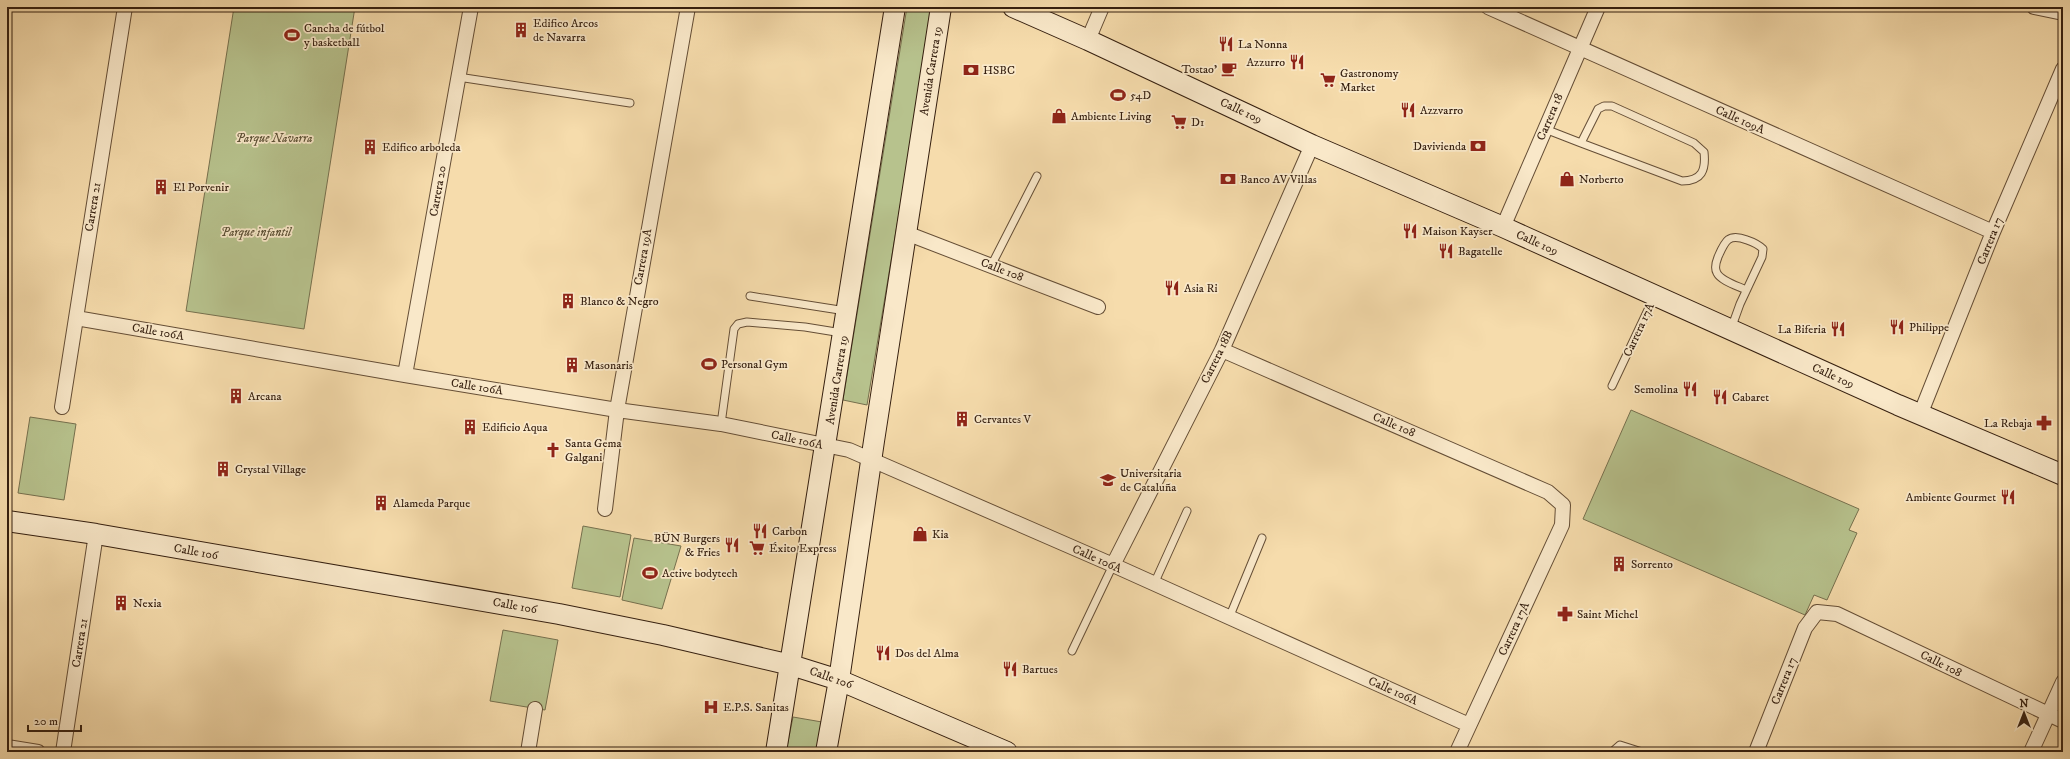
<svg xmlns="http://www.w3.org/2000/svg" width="2070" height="759" viewBox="0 0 2070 759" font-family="'IM FELL DW Pica',serif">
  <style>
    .green { fill: #b7c28d; stroke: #76704e }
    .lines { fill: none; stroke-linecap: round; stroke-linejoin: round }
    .lane-casing { stroke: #654e36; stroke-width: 9 }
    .street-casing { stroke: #654e36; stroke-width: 16 }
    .secondary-casing { stroke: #351f0f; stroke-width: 22 }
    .lane { stroke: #f9e8c9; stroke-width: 7 }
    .street { stroke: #f9e8c9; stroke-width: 14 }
    .secondary { stroke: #f9e8c9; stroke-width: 20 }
    .labels { text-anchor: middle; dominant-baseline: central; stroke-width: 3.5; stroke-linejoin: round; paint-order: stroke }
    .poi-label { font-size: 12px; fill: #351f0f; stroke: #f9e8c9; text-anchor: start }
    .street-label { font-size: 12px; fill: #351f0f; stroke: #f9e8c9 }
    .park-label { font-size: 12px; font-style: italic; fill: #5c5035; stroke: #f9e8c9 }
  </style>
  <rect width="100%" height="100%" fill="#f6dcac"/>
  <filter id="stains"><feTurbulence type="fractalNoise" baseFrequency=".005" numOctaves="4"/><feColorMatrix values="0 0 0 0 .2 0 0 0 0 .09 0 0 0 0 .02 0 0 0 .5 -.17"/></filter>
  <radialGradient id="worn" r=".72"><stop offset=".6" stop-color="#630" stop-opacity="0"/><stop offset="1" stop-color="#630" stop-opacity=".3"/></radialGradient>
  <path class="green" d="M234 7H355L304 329 186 311Z
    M907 7 933 9 867 405 843 400Z
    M1631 410 1859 509 1849 530 1857 533 1827 600 1814 595 1805 615 1583 519Z
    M30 417 76 424 64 500 18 493Z
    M583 526 631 535 620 597 572 588Z
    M634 538 681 546 662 609 622 600Z
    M503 630 558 640 545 710 490 701Z
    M793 717 822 722 816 752H786Z"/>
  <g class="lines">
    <defs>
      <path id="lane" d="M458 77 630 103
        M1545 129 1581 143 1598 109 1604 106H1612L1694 143 1704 152C1706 170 1702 181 1682 181L1581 143
        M991 266 1037 176
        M750 296 846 311
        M1731 329 1740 304 1762 257 1763 249C1758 244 1753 242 1747 240 1728 233 1725 241 1718 257 1716 262 1714 268 1717 273 1721 281 1738 286 1746 290
        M1612 386 1654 297
        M721 424 734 329 738 324 747 322 805 327 842 333
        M1154 584 1187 511
        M1229 618 1262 538
        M1072 651 1113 565
        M1612 752 1620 745 1642 752"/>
      <path id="street" d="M1488 7 1993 232
        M2034 7 2063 13
        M1088 40 1102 7
        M1503 227 1598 7
        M906 233 1098 307
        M76 318 405 375 617 410 721 424 849 450 1113 565 1469 725
        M1222 350 1548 492 1563 505 1562 525 1457 752
        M405 375 471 7
        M62 407 125 7
        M1920 415 1993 232 2063 69
        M605 509 617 410 688 7
        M1113 565 1222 350 1312 145
        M7 747 38 752
        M63 752 96 534
        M528 752 535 709
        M1756 752 1805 628 1817 612 1837 614 2063 721
        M2031 752 2063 682"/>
      <path id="secondary" d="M1013 7 1088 40 1312 145 1503 227 1898 405 2063 475
        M7 521 96 534 559 614 663 635 791 665 839 680 1007 752
        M776 752 895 7
        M826 752 839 680 874 441 941 7"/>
    </defs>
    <use href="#lane" class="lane-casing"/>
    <use href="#street" class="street-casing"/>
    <use href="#secondary" class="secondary-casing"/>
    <use href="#lane" class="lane"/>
    <use href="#street" class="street"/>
    <use href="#secondary" class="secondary"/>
  </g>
  <defs>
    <symbol id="building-bare" viewBox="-9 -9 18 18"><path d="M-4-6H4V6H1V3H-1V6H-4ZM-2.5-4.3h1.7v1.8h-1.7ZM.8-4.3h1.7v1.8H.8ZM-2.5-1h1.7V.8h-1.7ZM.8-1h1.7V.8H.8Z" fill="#8f2418" stroke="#f9e8c9" stroke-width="2.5" paint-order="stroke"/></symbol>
    <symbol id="stadium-bare" viewBox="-9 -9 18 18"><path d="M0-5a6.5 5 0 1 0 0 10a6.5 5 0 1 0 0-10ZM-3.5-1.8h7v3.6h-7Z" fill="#8f2418" stroke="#f9e8c9" stroke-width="2.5" paint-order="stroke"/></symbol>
    <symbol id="restaurant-bare" viewBox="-9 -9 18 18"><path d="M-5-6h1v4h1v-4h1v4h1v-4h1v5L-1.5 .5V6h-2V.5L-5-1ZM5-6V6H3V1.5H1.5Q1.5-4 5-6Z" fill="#8f2418" stroke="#f9e8c9" stroke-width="2.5" paint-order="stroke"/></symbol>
    <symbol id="cafe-bare" viewBox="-9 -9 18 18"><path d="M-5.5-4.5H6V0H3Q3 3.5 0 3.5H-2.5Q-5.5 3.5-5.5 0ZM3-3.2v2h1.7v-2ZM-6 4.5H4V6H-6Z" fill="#8f2418" stroke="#f9e8c9" stroke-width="2.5" paint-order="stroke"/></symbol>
    <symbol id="bank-bare" viewBox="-9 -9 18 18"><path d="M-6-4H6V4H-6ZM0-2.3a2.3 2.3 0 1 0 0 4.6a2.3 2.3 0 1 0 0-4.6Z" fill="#8f2418" stroke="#f9e8c9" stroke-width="2.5" paint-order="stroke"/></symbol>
    <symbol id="supermarket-bare" viewBox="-9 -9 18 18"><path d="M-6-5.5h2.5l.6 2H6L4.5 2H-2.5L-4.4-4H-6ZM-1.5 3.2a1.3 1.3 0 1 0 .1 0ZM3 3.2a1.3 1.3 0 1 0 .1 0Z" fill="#8f2418" stroke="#f9e8c9" stroke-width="2.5" paint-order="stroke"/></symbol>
    <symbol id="shop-bare" viewBox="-9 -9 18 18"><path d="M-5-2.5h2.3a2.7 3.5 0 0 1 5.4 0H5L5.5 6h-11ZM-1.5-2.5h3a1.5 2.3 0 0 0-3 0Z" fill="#8f2418" stroke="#f9e8c9" stroke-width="2.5" paint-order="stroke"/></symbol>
    <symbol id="pharmacy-bare" viewBox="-9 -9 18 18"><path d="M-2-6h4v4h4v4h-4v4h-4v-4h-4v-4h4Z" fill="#8f2418" stroke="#f9e8c9" stroke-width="2.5" paint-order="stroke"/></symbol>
    <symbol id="church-bare" viewBox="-9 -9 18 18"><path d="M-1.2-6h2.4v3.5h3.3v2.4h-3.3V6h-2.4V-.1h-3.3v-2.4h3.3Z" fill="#8f2418" stroke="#f9e8c9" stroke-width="2.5" paint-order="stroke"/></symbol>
    <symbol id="university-bare" viewBox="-9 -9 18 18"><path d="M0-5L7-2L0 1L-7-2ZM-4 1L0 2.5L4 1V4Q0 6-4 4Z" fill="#8f2418" stroke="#f9e8c9" stroke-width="2.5" paint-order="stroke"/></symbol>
    <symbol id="hospital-bare" viewBox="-9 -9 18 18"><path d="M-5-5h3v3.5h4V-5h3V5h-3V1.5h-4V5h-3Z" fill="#8f2418" stroke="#f9e8c9" stroke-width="2.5" paint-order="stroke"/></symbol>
  </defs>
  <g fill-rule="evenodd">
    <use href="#building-bare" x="510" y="19" width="22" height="22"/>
    <use href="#stadium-bare" x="281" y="24" width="22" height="22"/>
    <use href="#restaurant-bare" x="1215" y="33" width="22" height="22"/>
    <use href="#restaurant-bare" x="1286" y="51" width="22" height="22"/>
    <use href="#cafe-bare" x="1218" y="58" width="22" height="22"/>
    <use href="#bank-bare" x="960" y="59" width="22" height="22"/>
    <use href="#supermarket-bare" x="1317" y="69" width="22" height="22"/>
    <use href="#stadium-bare" x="1107" y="84" width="22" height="22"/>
    <use href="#restaurant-bare" x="1397" y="99" width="22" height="22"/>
    <use href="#shop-bare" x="1048" y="105" width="22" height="22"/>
    <use href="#supermarket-bare" x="1168" y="111" width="22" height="22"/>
    <use href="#bank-bare" x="1467" y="135" width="22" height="22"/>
    <use href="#building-bare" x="359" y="136" width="22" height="22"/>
    <use href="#bank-bare" x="1217" y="168" width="22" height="22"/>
    <use href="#shop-bare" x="1556" y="168" width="22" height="22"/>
    <use href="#building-bare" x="150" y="176" width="22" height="22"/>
    <use href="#restaurant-bare" x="1399" y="220" width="22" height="22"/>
    <use href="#restaurant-bare" x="1435" y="240" width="22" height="22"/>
    <use href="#restaurant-bare" x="1161" y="277" width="22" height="22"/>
    <use href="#building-bare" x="557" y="290" width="22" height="22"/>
    <use href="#restaurant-bare" x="1886" y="316" width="22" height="22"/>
    <use href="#restaurant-bare" x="1827" y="318" width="22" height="22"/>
    <use href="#stadium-bare" x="698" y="353" width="22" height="22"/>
    <use href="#building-bare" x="561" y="354" width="22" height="22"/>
    <use href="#restaurant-bare" x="1679" y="378" width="22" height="22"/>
    <use href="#building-bare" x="225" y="385" width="22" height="22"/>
    <use href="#restaurant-bare" x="1709" y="386" width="22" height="22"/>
    <use href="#building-bare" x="951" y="408" width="22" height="22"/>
    <use href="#pharmacy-bare" x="2033" y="412" width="22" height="22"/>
    <use href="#building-bare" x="459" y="416" width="22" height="22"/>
    <use href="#church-bare" x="542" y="439" width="22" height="22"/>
    <use href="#building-bare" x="212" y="458" width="22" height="22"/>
    <use href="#university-bare" x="1097" y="469" width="22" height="22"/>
    <use href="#restaurant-bare" x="1997" y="486" width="22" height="22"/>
    <use href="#building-bare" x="370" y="492" width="22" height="22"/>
    <use href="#restaurant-bare" x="749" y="520" width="22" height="22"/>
    <use href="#shop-bare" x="909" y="523" width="22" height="22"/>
    <use href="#restaurant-bare" x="721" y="534" width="22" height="22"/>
    <use href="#supermarket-bare" x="746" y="537" width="22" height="22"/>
    <use href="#building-bare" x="1608" y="553" width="22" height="22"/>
    <use href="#stadium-bare" x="639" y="562" width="22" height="22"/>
    <use href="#building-bare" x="110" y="592" width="22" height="22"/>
    <use href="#pharmacy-bare" x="1554" y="603" width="22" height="22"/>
    <use href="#restaurant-bare" x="872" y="642" width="22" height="22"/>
    <use href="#restaurant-bare" x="999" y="658" width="22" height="22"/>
    <use href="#hospital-bare" x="700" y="696" width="22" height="22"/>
  </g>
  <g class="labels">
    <g class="poi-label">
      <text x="533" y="23">Edifico Arcos<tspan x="533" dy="14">de Navarra</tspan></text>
      <text x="304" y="28">Cancha de fútbol<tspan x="304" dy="14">y basketball</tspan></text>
      <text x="1238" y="44">La Nonna</text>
      <text x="1285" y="62" text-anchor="end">Azzurro</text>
      <text x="1217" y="69" text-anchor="end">Tostao’</text>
      <text x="983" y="70">HSBC</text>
      <text x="1340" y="73">Gastronomy<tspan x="1340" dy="14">Market</tspan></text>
      <text x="1130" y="95">54D</text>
      <text x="1420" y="110">Azzvarro</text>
      <text x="1071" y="116">Ambiente Living</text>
      <text x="1191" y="122">D1</text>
      <text x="1466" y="146" text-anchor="end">Davivienda</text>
      <text x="382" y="147">Edifico arboleda</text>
      <text x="1240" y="179">Banco AV Villas</text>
      <text x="1579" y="179">Norberto</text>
      <text x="173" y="187">El Porvenir</text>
      <text x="1422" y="231">Maison Kayser</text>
      <text x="1458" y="251">Bagatelle</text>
      <text x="1184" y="288">Asia Ri</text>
      <text x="580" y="301">Blanco &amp; Negro</text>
      <text x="1909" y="327">Philippe</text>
      <text x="1826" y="329" text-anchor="end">La Biferia</text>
      <text x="721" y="364">Personal Gym</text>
      <text x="584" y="365">Masonaris</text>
      <text x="1678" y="389" text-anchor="end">Semolina</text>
      <text x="248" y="396">Arcana</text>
      <text x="1732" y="397">Cabaret</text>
      <text x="974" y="419">Cervantes V</text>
      <text x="2032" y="423" text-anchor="end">La Rebaja</text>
      <text x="482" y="427">Edificio Aqua</text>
      <text x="565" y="443">Santa Gema<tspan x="565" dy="14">Galgani</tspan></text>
      <text x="235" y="469">Crystal Village</text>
      <text x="1120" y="473">Universitaria<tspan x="1120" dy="14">de Cataluña</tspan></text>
      <text x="1996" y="497" text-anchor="end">Ambiente Gourmet</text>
      <text x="393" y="503">Alameda Parque</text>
      <text x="772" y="531">Carbon</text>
      <text x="932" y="534">Kia</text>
      <text x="720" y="538" text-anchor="end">BÜN Burgers<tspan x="720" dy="14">&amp; Fries</tspan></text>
      <text x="769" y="548">Éxito Express</text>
      <text x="1631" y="564">Sorrento</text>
      <text x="662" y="573">Active bodytech</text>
      <text x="133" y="603">Nexia</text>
      <text x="1577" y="614">Saint Michel</text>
      <text x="895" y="653">Dos del Alma</text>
      <text x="1022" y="669">Bartues</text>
      <text x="723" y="707">E.P.S. Sanitas</text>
    </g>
    <g class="street-label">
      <text transform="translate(931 71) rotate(-81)">Avenida Carrera 19</text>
      <text transform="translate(1241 111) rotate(25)">Calle 109</text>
      <text transform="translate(1550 117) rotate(-67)">Carrera 18</text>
      <text transform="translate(1740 120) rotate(24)">Calle 109A</text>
      <text transform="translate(438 191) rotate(-80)">Carrera 20</text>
      <text transform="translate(93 207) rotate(-81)">Carrera 21</text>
      <text transform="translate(1990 241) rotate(-68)">Carrera 17</text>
      <text transform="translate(1537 243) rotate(24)">Calle 109</text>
      <text transform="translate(643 257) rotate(-80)">Carrera 19A</text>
      <text transform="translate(1002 270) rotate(21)">Calle 108</text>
      <text transform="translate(1639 330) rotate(-65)">Carrera 17A</text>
      <text transform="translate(158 332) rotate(10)">Calle 106A</text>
      <text transform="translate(1217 357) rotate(-64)">Carrera 18B</text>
      <text transform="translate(1833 376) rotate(24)">Calle 109</text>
      <text transform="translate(837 380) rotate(-81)">Avenida Carrera 19</text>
      <text transform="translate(477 387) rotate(9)">Calle 106A</text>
      <text transform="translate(1394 425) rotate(23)">Calle 108</text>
      <text transform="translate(797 440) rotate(12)">Calle 106A</text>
      <text transform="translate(196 552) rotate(10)">Calle 106</text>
      <text transform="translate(1097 559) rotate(24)">Calle 106A</text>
      <text transform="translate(515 606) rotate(10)">Calle 106</text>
      <text transform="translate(1514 629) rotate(-65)">Carrera 17A</text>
      <text transform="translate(80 643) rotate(-81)">Carrera 21</text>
      <text transform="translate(1941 664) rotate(26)">Calle 108</text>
      <text transform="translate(831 678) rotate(19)">Calle 106</text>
      <text transform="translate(1784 681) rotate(-68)">Carrera 17</text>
      <text transform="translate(1393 691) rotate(24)">Calle 106A</text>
    </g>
    <g class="park-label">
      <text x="274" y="138">Parque Navarra</text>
      <text x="256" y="232">Parque infantil</text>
    </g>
  </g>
  <rect width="2070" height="759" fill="none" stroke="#f6dcac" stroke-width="24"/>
  <rect x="8" y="8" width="2054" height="743" fill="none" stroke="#351f0f" stroke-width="2"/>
  <rect x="12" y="12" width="2046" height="735" fill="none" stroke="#351f0f"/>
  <g transform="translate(2024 713)" stroke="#f9e8c9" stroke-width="3" paint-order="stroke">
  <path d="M0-3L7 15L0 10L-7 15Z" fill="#351f0f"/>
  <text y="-6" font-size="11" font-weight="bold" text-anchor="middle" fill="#351f0f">N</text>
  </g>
  <path d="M28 725v6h53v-6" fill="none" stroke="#351f0f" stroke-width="2"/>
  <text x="34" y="725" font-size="12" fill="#351f0f" stroke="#f9e8c9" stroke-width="3" paint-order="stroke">20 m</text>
  <rect width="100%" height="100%" filter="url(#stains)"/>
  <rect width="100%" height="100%" fill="url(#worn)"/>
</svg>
